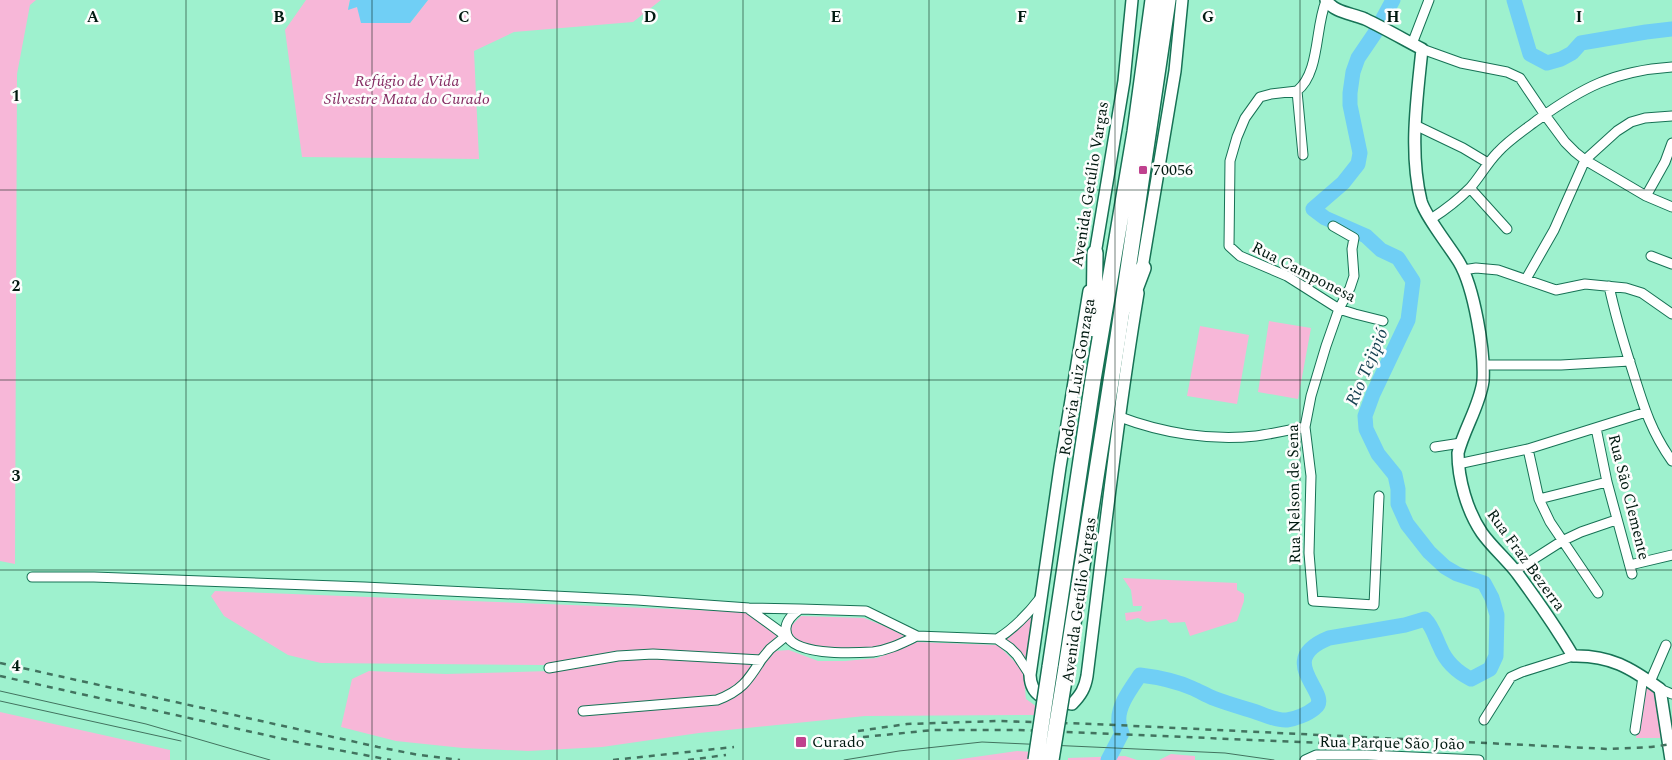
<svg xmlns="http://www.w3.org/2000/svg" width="1672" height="760" viewBox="0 0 1672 760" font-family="Spectral,serif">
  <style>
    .green { fill: #f7b7d8 }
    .water { fill: #70cff5 }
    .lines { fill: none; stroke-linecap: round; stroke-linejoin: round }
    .river { stroke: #70cff5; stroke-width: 15 }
    .street-casing { stroke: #177255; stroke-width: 11 }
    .secondary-casing { stroke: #177255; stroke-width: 14 }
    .highway-casing { stroke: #177255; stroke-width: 18 }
    .street { stroke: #fff; stroke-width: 9 }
    .secondary { stroke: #fff; stroke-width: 11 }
    .highway { stroke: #fff; stroke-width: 15 }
    .tram { stroke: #42735f; stroke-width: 1 }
    .rail { stroke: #42735f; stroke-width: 2.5; stroke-dasharray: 6 6; stroke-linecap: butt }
    .highway-bridge-casing { stroke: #177255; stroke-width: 18; stroke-linecap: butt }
    .highway-bridge { stroke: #fff; stroke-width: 15 }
    .grid { fill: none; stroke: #011910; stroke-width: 1; stroke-opacity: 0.55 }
    .poi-dot { fill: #bf418e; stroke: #fdfdfd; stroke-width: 2 }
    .labels { text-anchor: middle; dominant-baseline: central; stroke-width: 5; stroke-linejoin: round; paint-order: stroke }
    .park-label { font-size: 16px; font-style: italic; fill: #852d63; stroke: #fdfdfd }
    .poi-label { font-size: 16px; fill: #011910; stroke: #fdfdfd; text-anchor: start }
    .street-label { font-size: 16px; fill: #011910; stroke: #fdfdfd }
    .water-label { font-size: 18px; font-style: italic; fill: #174252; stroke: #fdfdfd }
    .grid-label { font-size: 16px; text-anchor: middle; font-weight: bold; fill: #011910; stroke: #fdfdfd; stroke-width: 5; stroke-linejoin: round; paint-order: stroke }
  </style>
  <rect width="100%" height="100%" fill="#9ef1ce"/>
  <path class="green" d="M0 0H36L30 5 17 74 15 564 0 561Z
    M306 0H350L348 9 357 7 396 23H410L428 0H661L633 22 514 32 474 51 479 159 302 157 285 30Z
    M1269 321 1311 328 1298 399 1258 392Z
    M1200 326 1249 335 1237 404 1187 396Z
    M1123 578 1237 583V590L1244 594V601L1237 621 1190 636 1185 622 1170 623 1166 619 1147 622 1138 618 1126 621 1125 613 1141 611 1142 606H1133L1131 590Z
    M215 591 748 612 778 635 759 656 616 653 543 665 321 663 288 655 224 616 211 596Z
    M1039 604 1028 669 1003 639Z
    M801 616 864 618 887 627 905 636V639L874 649 807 648 792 638 790 627Z
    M917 642 998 645 1023 670 1026 699 1037 707V715L865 716 699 733 602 747 528 751 463 748 396 741 341 727 352 679 369 671 446 674 549 671 620 660 654 657 765 663 774 651 789 650 818 661H845L877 658Z
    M1644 681 1656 692 1662 738H1636Z
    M0 712 170 750V760H0Z
    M1017 751 1034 752 1033 760H954Z
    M1171 754 1195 756V760H1153H1159Z
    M1125 756 1137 760H1068V758Z"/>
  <path class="water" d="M350 0H428L410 23H361L357 7 348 10Z"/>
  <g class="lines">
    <path class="river" d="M1514 0 1530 54 1547 63 1561 59 1572 53 1581 43 1646 32 1672 29
      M1108 760 1122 733C1121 730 1119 726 1119 722 1117 706 1132 687 1140 675 1157 677 1176 681 1192 688 1199 691 1206 695 1213 698 1226 703 1240 707 1253 711 1263 714 1276 721 1287 720 1295 719 1308 714 1315 708 1334 694 1272 661 1329 638L1405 625 1425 619C1433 627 1435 637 1440 647 1446 662 1457 672 1471 679L1490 669 1496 656 1497 615 1492 598 1484 583 1457 574 1445 567 1429 552 1407 524 1398 504V489L1395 475 1378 454 1366 429 1365 416 1373 394 1408 320 1413 281 1398 258 1381 250 1366 236 1325 218 1313 209 1343 183 1358 164 1360 153 1350 105V93L1353 72 1358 58 1375 33 1393 0"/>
    <defs>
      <path id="street" d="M1326 1C1315 27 1320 73 1297 91L1271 94 1260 97 1245 118 1237 137 1230 161 1229 246 1240 256 1287 276 1339 309 1355 314 1383 321
        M1412 44 1429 0
        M1422 49 1461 63 1507 72 1520 78 1545 115 1565 142 1575 152 1585 160 1646 196 1672 207
        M1297 91 1303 155
        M1415 125 1463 148 1488 163
        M1470 188 1507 229
        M1646 196 1665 162 1672 143
        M1431 219C1445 210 1458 200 1470 188 1480 177 1487 163 1498 152 1509 140 1523 131 1536 121 1583 87 1614 71 1672 67
        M1333 226 1354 238 1352 249 1354 276 1350 288 1339 309 1326 346 1311 396 1305 427 1311 476 1309 553 1313 601 1374 605 1379 496
        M1651 256 1672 264
        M1463 270 1476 268 1498 270 1556 290 1585 284 1626 288 1642 293 1672 314
        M1526 279 1554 230 1585 160 1617 131 1631 122 1645 118 1672 116
        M1609 286C1615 314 1623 341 1632 369 1643 404 1650 430 1672 461
        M1483 365H1561L1630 361
        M1120 417C1162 433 1211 441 1256 436 1272 434 1289 430 1305 427
        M1596 428 1607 482 1632 574
        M1435 447 1461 443
        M1528 449 1539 499 1550 522 1598 593
        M1458 464 1528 449 1646 412
        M1539 499 1607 482
        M1630 565 1672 555
        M1515 571 1562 541 1581 532 1616 520
        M32 577H94L364 587 637 600 749 608 800 609
        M917 636C902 643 889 650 873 652 855 653 786 657 786 630 785 621 793 614 800 609L866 611 917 636 997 639 1010 648 1017 655 1030 675
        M997 639C1015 628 1028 614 1041 597
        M549 668 618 656 653 654 761 660 770 649 786 636 749 609
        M1650 682 1666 645
        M1660 689 1672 694
        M583 711 717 700C741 691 748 681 761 660
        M1484 720 1511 677 1522 672 1573 656
        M1635 730 1643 677
        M1305 760 1316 755H1368L1479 760"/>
      <path id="secondary" d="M1326 0C1335 13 1351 13 1365 19 1384 28 1403 39 1422 49 1417 99 1409 151 1421 201 1425 216 1450 247 1459 262 1474 287 1485 352 1483 381 1480 405 1464 429 1458 453 1458 479 1467 511 1482 533 1492 547 1506 559 1517 573 1537 600 1556 627 1573 656 1610 655 1631 668 1660 689L1671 760
        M1094 260 1124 81 1132 0
        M1141 274 1175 71 1182 0
        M1089 291 1060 467 1030 675C1031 701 1052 700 1072 704 1081 695 1085 688 1087 676 1103 548 1117 420 1138 293"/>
      <path id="highway" d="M1129 305 1143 268
        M1094 329 1095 253
        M1050 667 1093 380 1135 132 1153 0
        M1066 668 1118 337 1168 0"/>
    </defs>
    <use href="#street" class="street-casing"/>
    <use href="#secondary" class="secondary-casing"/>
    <use href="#highway" class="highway-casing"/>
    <use href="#street" class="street"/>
    <use href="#secondary" class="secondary"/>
    <use href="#highway" class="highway"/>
    <path class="tram" d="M0 691 146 724 270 760
      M0 701 181 741
      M844 760 899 751 982 742 1225 753 1274 760"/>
    <path class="rail" d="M0 663 378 747 419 755 460 760
      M0 676 306 744 391 760
      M858 731 907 724 998 721 1094 724 1609 749 1651 747 1672 744
      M863 737 934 730H1017L1398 746
      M613 760 734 747
      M688 760 726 755"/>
    <defs>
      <path id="highway-bridge" d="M1036 760 1050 667
        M1051 760 1066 668"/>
    </defs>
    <use href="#highway-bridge" class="highway-bridge-casing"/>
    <use href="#highway-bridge" class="highway-bridge"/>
  </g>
  <path class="grid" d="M186 0V760M372 0V760M557 0V760M743 0V760M929 0V760M1115 0V760M1300 0V760M1486 0V760M0 190H1672M0 380H1672M0 570H1672"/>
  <g class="poi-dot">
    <rect x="1138" y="165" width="10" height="10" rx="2.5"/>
    <rect x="795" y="736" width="12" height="12" rx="2.5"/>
  </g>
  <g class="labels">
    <g class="park-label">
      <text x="407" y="81">Refúgio de Vida<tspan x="407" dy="18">Silvestre Mata do Curado</tspan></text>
    </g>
    <g class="poi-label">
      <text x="1153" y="170">70056</text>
      <text x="812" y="742">Curado</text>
    </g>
    <g class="street-label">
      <text transform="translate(1090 184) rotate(-81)">Avenida Getúlio Vargas</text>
      <text transform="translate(1304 272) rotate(27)">Rua Camponesa</text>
      <text transform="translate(1077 377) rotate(-81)">Rodovia Luiz Gonzaga</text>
      <text transform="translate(1294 494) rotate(-91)">Rua Nelson de Sena</text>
      <text transform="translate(1629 497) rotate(76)">Rua São Clemente</text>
      <text transform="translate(1526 560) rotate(54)">Rua Fraz Bezerra</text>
      <text transform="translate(1079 600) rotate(-82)">Avenida Getúlio Vargas</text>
      <text transform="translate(1392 743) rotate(1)">Rua Parque São João</text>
    </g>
    <g class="water-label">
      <text transform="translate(1367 367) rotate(-67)">Rio Tejipió</text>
    </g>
  </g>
  <g class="grid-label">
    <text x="93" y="22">A</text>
    <text x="279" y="22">B</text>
    <text x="464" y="22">C</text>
    <text x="650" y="22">D</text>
    <text x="836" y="22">E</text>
    <text x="1022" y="22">F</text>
    <text x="1208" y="22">G</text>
    <text x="1393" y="22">H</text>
    <text x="1579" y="22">I</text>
    <text x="16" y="101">1</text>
    <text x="16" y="291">2</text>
    <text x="16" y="481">3</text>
    <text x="16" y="671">4</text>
  </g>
</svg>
